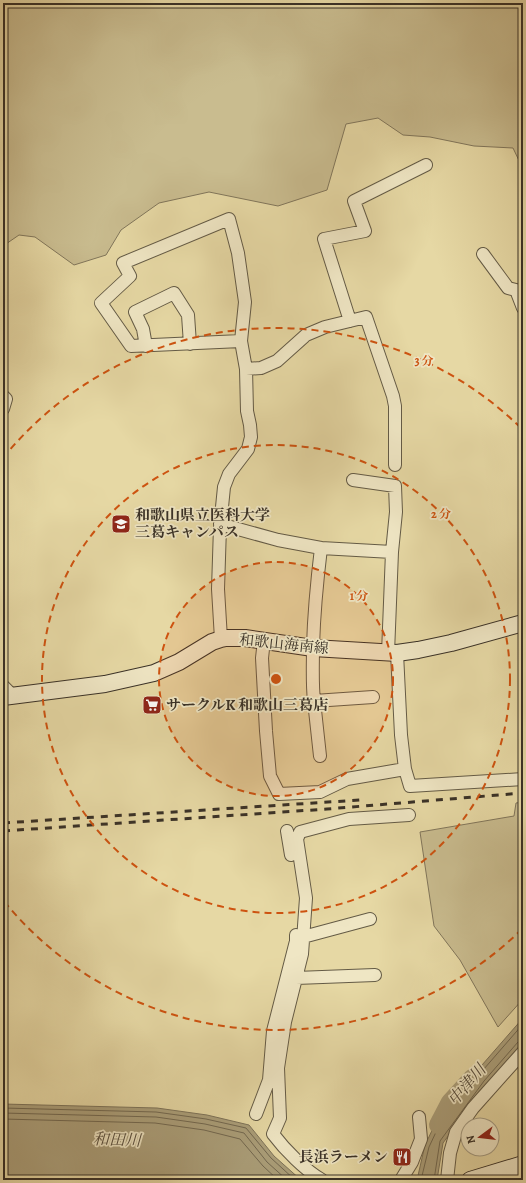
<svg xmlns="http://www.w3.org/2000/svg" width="526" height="1183" viewBox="0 0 526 1183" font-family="Alegreya,'Noto Serif JP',serif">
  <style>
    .green { fill: #c9bc8f; stroke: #81765b }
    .water { fill: #ab9f7a; stroke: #7d7359 }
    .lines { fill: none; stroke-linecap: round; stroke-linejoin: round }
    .shore { stroke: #726850; stroke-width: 1 }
    .river { stroke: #ab9f7a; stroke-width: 18 }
    .minor-casing { stroke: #645b46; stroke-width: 14 }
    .secondary-casing { stroke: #393127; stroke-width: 18 }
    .minor { stroke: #efe6c4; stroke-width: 12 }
    .secondary { stroke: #efe6c4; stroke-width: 16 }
    .rail { stroke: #393127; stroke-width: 3; stroke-dasharray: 7 7; stroke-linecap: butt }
    .ring { fill: none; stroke: #ce5310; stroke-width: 2; stroke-dasharray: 7 5 }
    .labels { text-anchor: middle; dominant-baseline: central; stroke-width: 3.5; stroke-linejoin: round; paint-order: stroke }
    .poi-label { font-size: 15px; font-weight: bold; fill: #393127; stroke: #efe6c4; text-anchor: start }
    .street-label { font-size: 15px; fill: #393127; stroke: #efe6c4 }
    .water-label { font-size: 16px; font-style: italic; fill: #564c3c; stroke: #efe6c4 }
    .centre { fill: #ce5310; stroke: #efe6c4; stroke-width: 2 }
    .ring-label { font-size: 12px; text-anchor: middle; font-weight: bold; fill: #ce5310; stroke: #efe6c4; stroke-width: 3.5; stroke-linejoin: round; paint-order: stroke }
  </style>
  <rect width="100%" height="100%" fill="#e6d8a4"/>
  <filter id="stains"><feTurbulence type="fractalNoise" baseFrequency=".005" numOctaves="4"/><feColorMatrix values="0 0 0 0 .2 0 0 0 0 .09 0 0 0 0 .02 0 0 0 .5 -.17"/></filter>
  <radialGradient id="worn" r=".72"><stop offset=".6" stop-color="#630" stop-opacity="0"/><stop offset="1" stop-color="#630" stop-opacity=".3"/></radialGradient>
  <path class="green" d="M3 3H523V169L513 148 474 146 430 137 403 135 378 118 346 124 327 190 278 206 209 192 159 203 121 230 106 255 74 265 35 237 19 235 3 246Z
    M523 802V999L498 1027 460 960 434 926 420 832 514 816 516 803Z"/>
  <path class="water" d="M523 1018V1043L487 1083 443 1143 437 1180H417L425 1145 441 1112Z
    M3 1104 157 1108 207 1115 249 1125 274 1156 301 1180H3Z"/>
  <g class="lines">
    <path class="shore" d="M3 1108 156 1112 206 1119 246 1128 271 1158 295 1180
      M3 1113 156 1117 205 1124 244 1133 267 1162 287 1180
      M3 1119 155 1123 204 1130 240 1139 263 1166 278 1180
      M421 1180 429 1147 444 1115 523 1024
      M434 1180 440 1141 484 1081 518 1042 523 1041"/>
    <path class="river" d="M438 1125 450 1102 472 1078"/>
    <defs>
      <path id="minor" d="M483 254 508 288 516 290 523 308
        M350 321 324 239 365 231 354 201 426 165
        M146 346 143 329 135 312 174 293 188 315 190 344
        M246 369 261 368 277 361 306 335 325 327 366 317 393 396 395 406V465
        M3 396 6 399 3 409
        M353 480 395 486 396 512 392 552 388 653
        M220 524 278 540 321 548
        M221 639 218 589 220 527 224 487 229 474 248 449 251 437 250 425 247 411 246 369 241 341 131 346 101 303 130 276 123 263 229 219 238 253 245 302 241 341
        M264 640 262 658 266 731 270 776 279 794 320 792 347 779 405 769 401 735 397 653
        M3 686 13 696
        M373 697 314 701C312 683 313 665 313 646 314 613 317 581 321 548L392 552
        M314 701 320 756
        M405 769 410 786 523 779
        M287 831 291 855
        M303 937 370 919
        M296 978 375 975
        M256 1114 269 1080 273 1031 296 941V935
        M322 1180C305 1170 285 1150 273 1134L280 1118 278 1068 285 1022 302 954 306 898 297 839 300 832 349 819 409 815
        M401 1180 412 1162 421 1139 419 1117
        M447 1180 450 1153 456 1132 473 1108 523 1052"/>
      <path id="secondary" d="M3 697 105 684 154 673 179 662 212 642 221 639 226 638H245L313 648 397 653 418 650 451 643 523 623
        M470 1180 523 1164
        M508 1180 523 1175"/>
    </defs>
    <use href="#minor" class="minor-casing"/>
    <use href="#secondary" class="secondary-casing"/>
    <use href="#minor" class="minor"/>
    <use href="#secondary" class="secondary"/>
    <path class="rail" d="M3 823 360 800
      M3 831 327 809 523 793"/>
  </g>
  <circle cx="276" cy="679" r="117" fill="#ce5310" fill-opacity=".12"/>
  <g class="ring">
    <circle cx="276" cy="679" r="117"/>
    <circle cx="276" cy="679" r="234"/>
    <path d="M522 929A351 351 0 0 1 3 900M3 458A351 351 0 0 1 522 429"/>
  </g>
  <defs>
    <symbol id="university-square" viewBox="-11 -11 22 22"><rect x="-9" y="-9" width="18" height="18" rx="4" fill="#8f2418" stroke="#efe6c4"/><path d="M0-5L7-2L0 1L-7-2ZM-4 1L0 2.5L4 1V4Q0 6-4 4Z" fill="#fff"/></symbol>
    <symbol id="supermarket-square" viewBox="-11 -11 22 22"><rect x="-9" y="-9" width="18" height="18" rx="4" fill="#8f2418" stroke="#efe6c4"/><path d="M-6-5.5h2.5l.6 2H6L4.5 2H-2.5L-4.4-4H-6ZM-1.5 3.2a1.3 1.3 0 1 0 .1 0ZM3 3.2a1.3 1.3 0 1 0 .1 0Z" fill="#fff"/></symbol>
    <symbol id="restaurant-square" viewBox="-11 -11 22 22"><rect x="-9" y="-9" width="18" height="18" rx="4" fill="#8f2418" stroke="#efe6c4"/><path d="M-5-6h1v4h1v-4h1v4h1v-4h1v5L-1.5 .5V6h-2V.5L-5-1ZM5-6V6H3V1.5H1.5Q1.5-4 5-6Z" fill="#fff"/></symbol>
  </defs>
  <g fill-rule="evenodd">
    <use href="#university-square" x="110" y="513" width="22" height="22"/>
    <use href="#supermarket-square" x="141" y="694" width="22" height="22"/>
    <use href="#restaurant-square" x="391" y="1146" width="22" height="22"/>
  </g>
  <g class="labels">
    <g class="poi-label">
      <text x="135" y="515">和歌山県立医科大学<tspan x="135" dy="17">三葛キャンパス</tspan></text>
      <text x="166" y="705">サークルK 和歌山三葛店</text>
      <text x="388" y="1157" text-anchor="end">長浜ラーメン</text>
    </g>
    <g class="street-label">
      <text transform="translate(284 644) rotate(6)">和歌山海南線</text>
    </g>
    <g class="water-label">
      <text transform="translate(467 1085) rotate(-49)">中津川</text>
      <text transform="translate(117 1140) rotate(2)">和田川</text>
    </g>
  </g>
  <circle cx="276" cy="679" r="6" class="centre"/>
  <g class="ring-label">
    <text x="424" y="365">3 分</text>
    <text x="441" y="518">2 分</text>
    <text x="359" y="600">1 分</text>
  </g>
  <rect width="526" height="1183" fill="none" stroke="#e6d8a4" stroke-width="16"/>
  <rect x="4" y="4" width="518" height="1175" fill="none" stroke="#393127" stroke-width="2"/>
  <rect x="8" y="8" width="510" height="1167" fill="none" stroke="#393127"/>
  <g transform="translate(480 1137) rotate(255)"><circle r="19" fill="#efe6c4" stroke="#a69e85"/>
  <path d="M0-3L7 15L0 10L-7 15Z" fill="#8f2418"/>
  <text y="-6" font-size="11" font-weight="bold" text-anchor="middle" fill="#393127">N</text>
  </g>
  <rect width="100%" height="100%" filter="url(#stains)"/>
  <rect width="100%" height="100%" fill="url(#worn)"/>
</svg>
